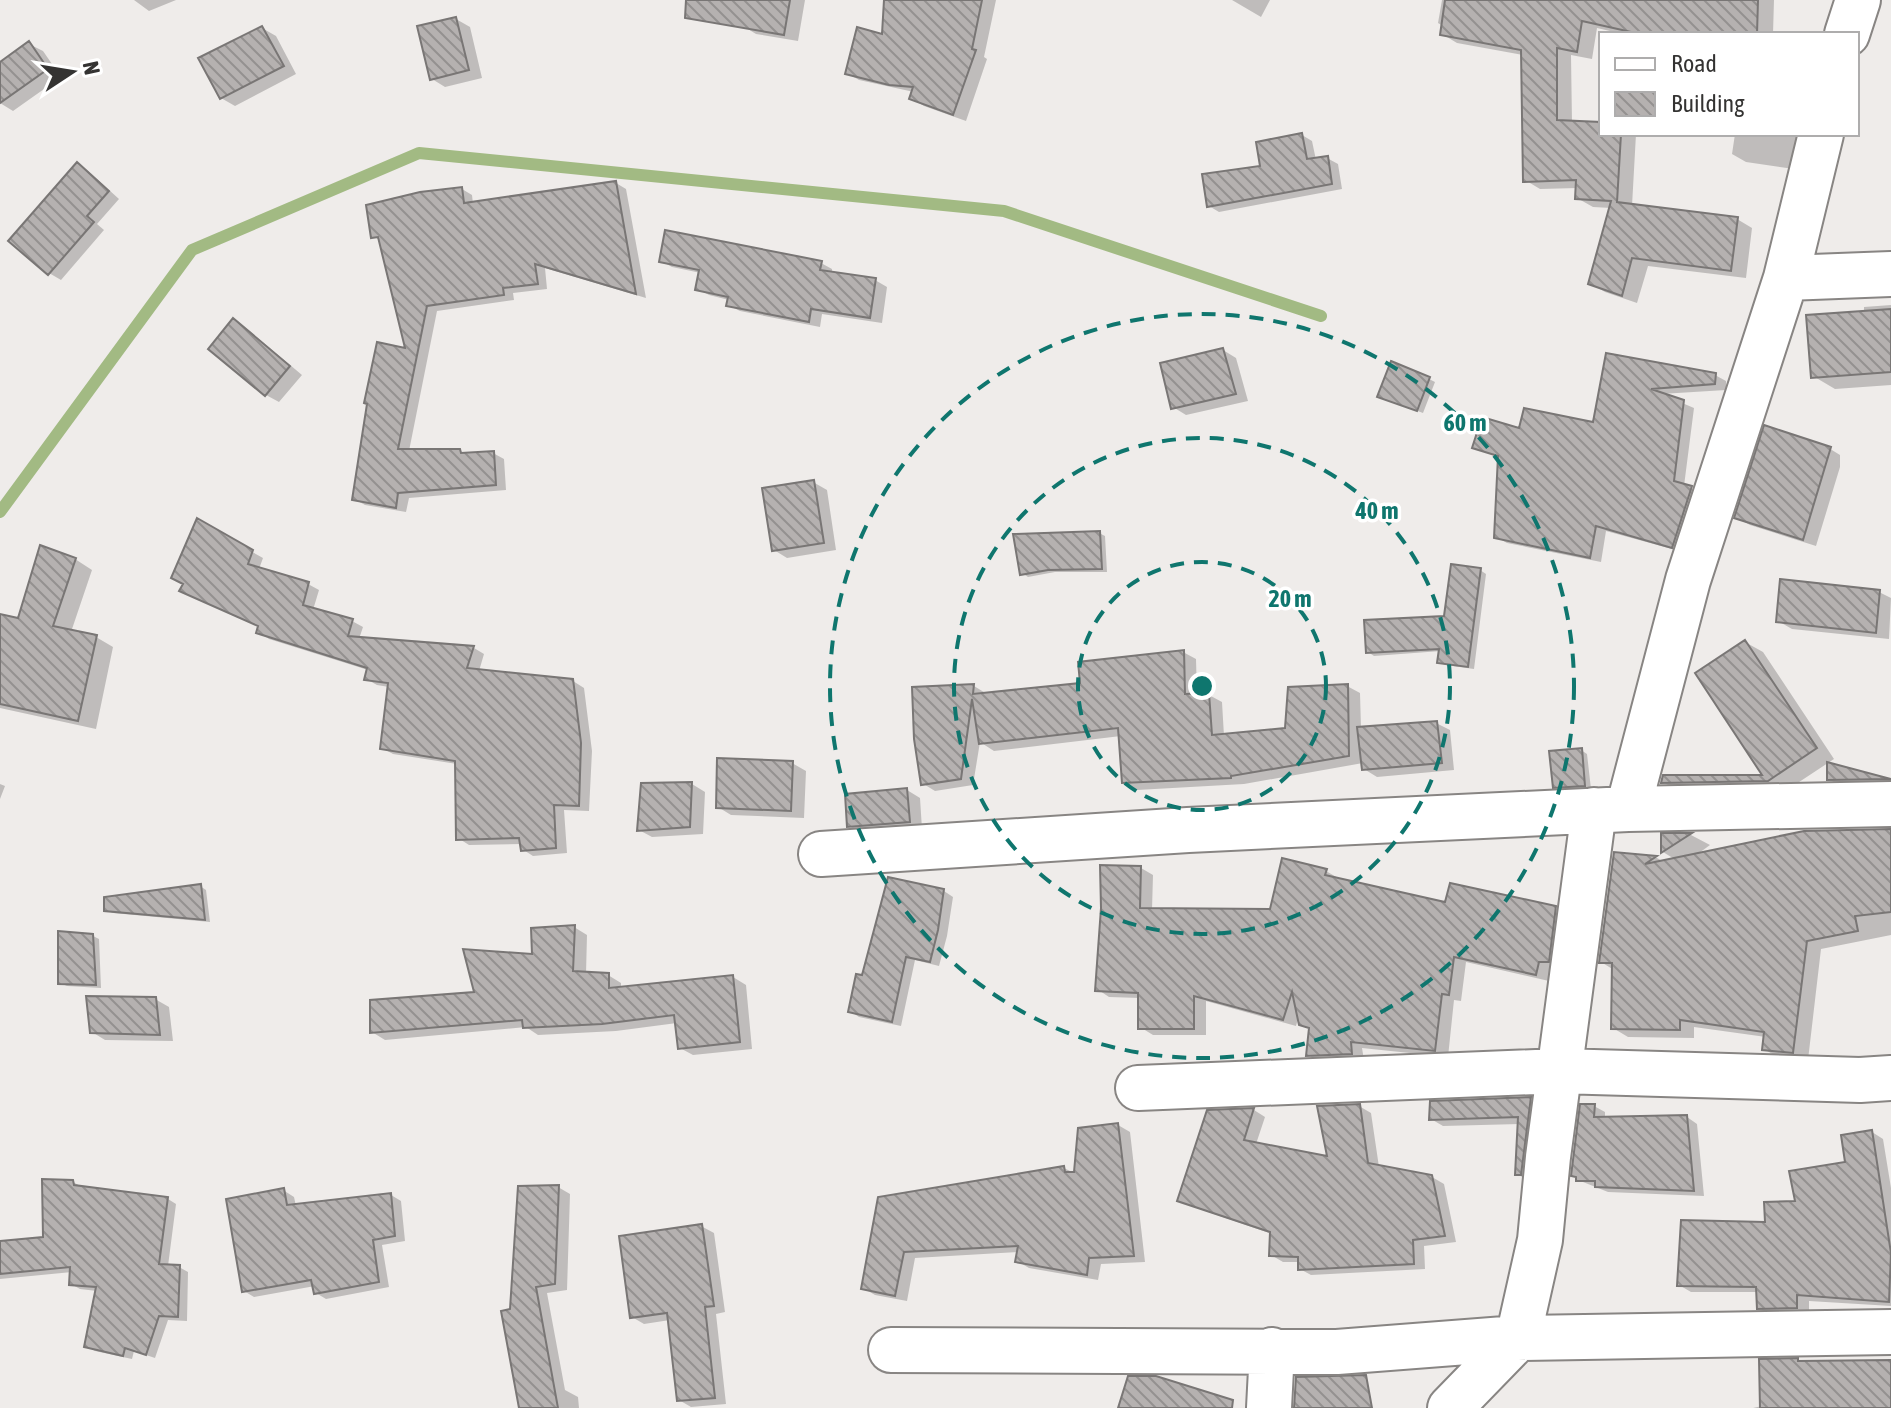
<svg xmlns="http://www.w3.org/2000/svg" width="1891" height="1408" viewBox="0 0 1891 1408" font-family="'Asap Condensed',sans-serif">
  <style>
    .shadow { fill: #0003 }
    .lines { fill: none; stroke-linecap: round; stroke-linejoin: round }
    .stream { stroke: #a2ba83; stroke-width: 12 }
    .building { fill: url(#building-back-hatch); stroke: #797675; stroke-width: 2 }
    .minor-casing { stroke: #888583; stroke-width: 48 }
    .minor { stroke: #fff; stroke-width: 44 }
    .ring { fill: none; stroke: #0f766e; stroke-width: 4; stroke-dasharray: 14 10 }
    .centre { fill: #0f766e; stroke: #fff; stroke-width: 4 }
    .ring-label { font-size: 24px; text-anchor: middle; font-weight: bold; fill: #0f766e; stroke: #fff; stroke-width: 7; stroke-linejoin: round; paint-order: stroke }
  </style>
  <defs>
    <pattern id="building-back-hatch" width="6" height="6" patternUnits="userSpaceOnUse" patternTransform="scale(2)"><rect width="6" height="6" fill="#b5b1b0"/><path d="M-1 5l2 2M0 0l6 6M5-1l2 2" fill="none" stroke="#949190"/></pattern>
  </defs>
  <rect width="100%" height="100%" fill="#efecea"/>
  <path class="shadow" d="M134 0H176L149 11Z
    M747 0H805L798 41 756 34 743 26Z
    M886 0H996L984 57 987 59 966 121 924 106 911 98 914 92 859 80 847 73 884 36Z
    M1232 0H1270L1261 17Z
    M1442 0H1774L1773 34H1623L1597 28 1592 59 1571 55 1572 123 1601 124V134H1636L1632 206 1737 219 1752 228 1746 278 1648 266 1637 303 1605 292 1590 283 1611 208 1593 207 1577 198 1578 188 1540 189 1525 180 1523 55 1457 43 1442 34 1443 26 1438 23Z
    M456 19 470 27 482 78 445 87 432 79Z
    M262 28 276 36 296 74 235 106 221 98Z
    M29 44 43 51 61 77 13 111 0 103V64Z
    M1735 134H1811L1801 170 1746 162 1732 154Z
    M1302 135 1312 141 1316 160 1327 158 1338 164 1342 189 1219 212 1209 206Z
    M77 164 88 171 119 199 97 224 104 230 61 280 49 273Z
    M616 183 626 189 646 298 545 268 547 289 513 293 514 300 437 311 409 451H460L467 455 493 453 504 459 506 490 409 498 406 512 365 505 354 499 407 350 381 241 373 236 462 189 472 195 473 204Z
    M661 261 821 263 832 269V273L875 280 887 287 882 323 822 314 820 327 740 311 728 305 729 300 709 295 698 289 701 273 672 267Z
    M1891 305V385L1835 389 1813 376 1864 313V307Z
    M234 321 247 329 302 375 279 402 266 395Z
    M1223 350 1236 358 1248 401 1186 415 1173 407Z
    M1607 355 1715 375 1726 381V390L1661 394 1694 408 1684 486 1702 494 1683 552 1606 531 1601 562 1507 543 1496 537 1500 457 1475 447 1520 431 1595 424Z
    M1429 379 1435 382 1423 413 1386 399Z
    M1827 447 1840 455V467L1816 546 1750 525 1737 518Z
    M813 482 827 490 836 550 787 558 774 550Z
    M198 521 263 558 259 569 308 584 319 590 313 610 352 621 363 627 359 639 474 648 484 654 479 671 573 681 584 688 592 751 589 811 564 810 567 853 533 856 522 849V844L469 845 458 838 457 764 393 754 382 748 389 687 377 685 366 679 368 670 269 639 259 632 260 627 185 584Z
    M1099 533 1105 536 1107 572H1055L1028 577 1022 573Z
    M75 559 92 570 71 632 96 637 113 647 96 729 0 708V616L20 621Z
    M1480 570 1486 574 1474 669 1445 665 1439 662 1441 651 1374 656 1368 652 1446 618Z
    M1879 592 1891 598 1889 639 1792 629 1778 621Z
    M1745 642 1763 652 1834 759 1787 790 1680 792 1663 782 1766 776Z
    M1183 652 1196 659 1197 695H1209L1222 702 1224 736 1287 730 1347 686 1360 693 1361 729 1436 723 1450 730 1454 770 1377 777 1364 769 1363 763 1244 784 1137 790 1124 782 1121 736 994 751 980 742 973 785 935 791 922 783 914 689 974 686 987 694 1082 684Z
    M1581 750 1587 754 1591 789 1561 790 1555 786Z
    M792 763 806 771 804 818 731 815 718 807Z
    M1829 765 1891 781V782L1835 783 1829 779Z
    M0 784 5 786 0 799Z
    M692 784 705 792 703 834 652 837 639 830Z
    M907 790 920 798 922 829 862 834 849 826Z
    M1891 831V935L1821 949 1808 1060 1779 1058 1764 1049 1766 1037 1694 1027V1038L1628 1037 1613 1028 1614 970 1601 962 1615 854 1657 858 1664 862 1676 860 1663 852V835H1691L1710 845 1695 856Z
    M1141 868 1153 875 1152 910 1271 911 1326 871 1338 878 1447 904 1555 908 1568 915 1549 981 1466 962 1461 1001 1454 1000 1448 1057 1362 1048 1364 1060 1321 1062 1308 1055 1311 1029 1301 1024 1299 1015 1296 1026 1206 1001V1035H1153L1140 1027V998L1109 997 1097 989Z
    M200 886 206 890 210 922 113 913 106 910Z
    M944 891 953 897 947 936 939 966 915 960 901 1026 859 1017 850 1011 864 978Z
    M574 927 587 935 586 974 608 975 621 983V989L733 977 746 985 752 1049 693 1055 680 1048 677 1023 616 1031 538 1035 526 1027 385 1040 372 1032 477 994Z
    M93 936 99 939 101 988 67 986 60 983Z
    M155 999 169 1007 173 1041 105 1040 92 1032Z
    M1530 1099 1542 1106 1529 1181 1517 1174 1520 1124 1443 1126 1431 1119Z
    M1359 1106 1371 1113 1379 1167 1432 1177 1444 1184 1456 1242 1424 1246 1425 1269 1311 1275 1300 1269V1262H1283L1271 1255 1272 1234 1191 1206 1179 1200 1208 1112 1254 1110 1265 1117 1256 1144 1330 1158Z
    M1594 1106 1605 1112V1119L1687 1117 1697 1124 1704 1196 1608 1192 1578 1180Z
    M1118 1125 1130 1132 1145 1262 1101 1264 1098 1280 1029 1268 1017 1261 1019 1252 915 1258 907 1301 875 1295 863 1288 880 1199 1064 1168 1076 1174Z
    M1872 1132 1883 1139 1891 1188V1306L1809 1301V1314L1771 1315 1759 1308V1292H1691L1679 1285 1767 1225 1848 1163Z
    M73 1182 82 1187 168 1199 176 1204 168 1266 179 1267 188 1272 187 1321 168 1320 155 1358 134 1351 132 1359 95 1351 86 1346 97 1291 80 1289 71 1284 72 1272 0 1279V1243L46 1238Z
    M558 1187 570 1194 567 1290 547 1293 565 1390 578 1397 579 1408H521L511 1311Z
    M283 1190 294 1197 296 1206 391 1195 401 1201 405 1241 382 1245 389 1287 326 1299 316 1293 315 1286 254 1297 244 1291Z
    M701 1226 714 1233 725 1312 716 1314 726 1404 691 1407 679 1400 670 1320 644 1324 632 1317Z
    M1891 1360V1408H1753L1762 1406 1761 1361Z"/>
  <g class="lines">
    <path class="stream" d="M0 512 192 250 419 153 1004 211 1321 316"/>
  </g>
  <path class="building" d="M686 0H790L784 35 685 18Z
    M884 0H982L972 49 976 50 953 115 909 99 913 87 889 85 845 74 857 27 882 34Z
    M1445 0H1758L1757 34H1640L1582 21 1577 52 1557 48V120L1601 122V134H1621L1617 202 1738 217 1731 271 1632 258 1622 296 1588 284 1611 201 1575 199 1576 180 1523 182 1521 50 1440 35Z
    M456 17 469 70 430 80 417 26Z
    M262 26 284 66 220 99 198 58Z
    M29 41 48 69 0 103V62Z
    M1302 133 1307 159 1328 156 1332 184 1207 207 1202 174 1260 166 1256 142Z
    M77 162 109 191 87 216 94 222 48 275 8 241Z
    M616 181 636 294 535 264 538 284 503 288 504 295 427 306 398 449H460L461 453 494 451 496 485 398 493 396 508 352 500 367 404 364 403 377 342 405 348 378 237 371 238 366 205 420 192 462 187 464 203Z
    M665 230 822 261 820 270 876 278 870 318 811 309 809 322 726 306 728 297 695 290 699 270 659 262Z
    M1891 309V372L1811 378 1806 315Z
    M233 318 290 366 265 396 208 349Z
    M1223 348 1236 394 1171 409 1160 363Z
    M1606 353 1716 373 1715 384 1651 389 1684 400 1674 481 1692 486 1672 548 1596 526 1590 558 1494 538 1498 456 1472 448 1482 417 1519 428 1524 408 1593 422Z
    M1391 361 1430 377 1417 411 1377 397Z
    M1764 425 1831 447 1803 540 1734 518Z
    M814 480 824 543 772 551 762 488Z
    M197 518 253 550 248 564 309 582 303 605 353 619 348 636 474 646 467 668 573 679 581 743 579 806 554 805 556 848 521 851 519 838 456 840 455 761 380 749 388 683 364 680 367 668 256 633 258 626 179 591 183 584 171 578Z
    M1100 531 1102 569 1048 570 1020 575 1013 534Z
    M40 545 76 558 53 626 97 635 78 721 0 704V614L18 618Z
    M1451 564 1481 568 1468 667 1437 663 1439 649 1366 653 1364 620 1444 616Z
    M1780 579 1880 590 1876 633 1776 622Z
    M1745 640 1817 748 1768 781 1661 783 1663 775H1762L1695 673Z
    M1184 650 1185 694 1209 693 1212 735 1285 728 1288 687 1348 684 1349 756 1231 776V778L1122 783 1118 728 979 744 972 699 961 779 921 785 914 739 912 687 974 684 973 694 1080 683 1078 662Z
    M1437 721 1442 763 1362 770 1357 727Z
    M1582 748 1585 786 1553 788 1549 751Z
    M717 758 793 761 791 811 716 808Z
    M1827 762 1891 779 1827 780Z
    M692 782 690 827 637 831 641 783Z
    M907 788 910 822 847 827 845 794Z
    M1891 829V912L1855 916 1858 931 1807 941 1793 1053 1762 1050 1764 1032 1680 1020V1030L1611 1029 1612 963H1599L1614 852 1657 856 1645 864 1804 831Z
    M1661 833H1692L1661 853Z
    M1282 858 1327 869 1325 875 1445 902 1450 883 1556 906 1549 962H1539L1536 975 1454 957 1449 995 1442 994 1435 1051 1351 1042 1352 1054 1306 1056 1309 1028 1299 1025 1292 992 1283 1020 1194 996V1029H1138V993L1095 991 1101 908 1100 865 1141 866 1140 908 1270 909Z
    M888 877 944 889 938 930 930 962 906 957 892 1022 848 1012 856 974 862 975Z
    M201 884 205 920 104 911V897Z
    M575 925 573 971 609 973V988L733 975 740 1042 678 1049 674 1015 602 1024 523 1028 522 1020 370 1033V1000L474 992 463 949 532 954 531 928Z
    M58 931 93 934 96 985 58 984Z
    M86 996 156 997 160 1035 90 1033Z
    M1531 1097 1521 1175H1515L1518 1117 1429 1120 1430 1101Z
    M1360 1104 1368 1163 1432 1175 1445 1236 1413 1240 1414 1264 1298 1270V1257L1269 1256 1270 1232 1177 1201 1207 1110 1254 1108 1244 1140 1327 1156 1317 1106Z
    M1580 1104H1595L1594 1117 1687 1115 1694 1191 1595 1187V1181H1576V1177L1571 1176Z
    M1118 1123 1134 1256 1089 1258 1087 1275 1015 1262 1018 1246 904 1252 895 1296 861 1289 878 1197 1064 1166 1065 1172H1074L1078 1128Z
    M1872 1130 1891 1253 1889 1302 1797 1295V1308L1757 1309 1756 1287 1677 1286 1681 1220 1765 1222 1764 1202 1795 1201 1789 1171 1845 1162 1841 1135Z
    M42 1179 73 1180 74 1185 168 1197 159 1264 180 1265 178 1317 159 1316 146 1355 125 1348 123 1356 84 1347 96 1287 69 1285 70 1267 0 1274V1241L43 1237Z
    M559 1185 555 1284 536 1287 558 1408H519L501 1311 510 1309 518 1186Z
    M284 1188 287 1205 391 1193 395 1236 373 1240 379 1282 314 1294 311 1280 242 1292 226 1199Z
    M702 1224 714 1306 705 1307 715 1398 677 1401 667 1313 630 1318 619 1236Z
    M1798 1358V1361L1891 1360V1408H1760L1759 1359Z
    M1366 1375 1372 1408H1294L1296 1377Z
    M1128 1376H1156L1233 1400 1232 1408H1118Z"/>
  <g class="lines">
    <defs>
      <path id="minor" d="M1847 34 1858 0
        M1786 278 1891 274
        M1628 809 1688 580 1786 278 1821 134
        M821 854 1188 830 1628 809 1891 804
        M1138 1088 1559 1071 1860 1080 1891 1078
        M891 1350 1337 1352 1518 1338 1891 1332
        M1269 1408 1272 1350
        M1450 1408 1518 1338 1540 1240 1548 1157 1594 810"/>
    </defs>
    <use href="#minor" class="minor-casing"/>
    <use href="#minor" class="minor"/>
  </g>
  <g class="ring">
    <circle cx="1202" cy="686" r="124"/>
    <circle cx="1202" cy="686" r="248"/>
    <circle cx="1202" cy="686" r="372"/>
  </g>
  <circle cx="1202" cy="686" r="12" class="centre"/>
  <g class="ring-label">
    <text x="1465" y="431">60 m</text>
    <text x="1377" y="519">40 m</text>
    <text x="1290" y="607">20 m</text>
  </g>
  <rect x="1599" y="32" width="260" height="104" fill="#ffffff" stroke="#aeadad" stroke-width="2"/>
  <rect x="1615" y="58" width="40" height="12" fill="#ffffff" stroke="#aeadad" stroke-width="2"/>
  <text x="1671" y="72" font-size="24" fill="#343332">Road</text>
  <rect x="1615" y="92" width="40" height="24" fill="url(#building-back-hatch)" stroke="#aeadad" stroke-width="2"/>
  <text x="1671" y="112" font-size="24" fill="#343332">Building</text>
  <g transform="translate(72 72) rotate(78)" stroke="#ffffff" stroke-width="6" paint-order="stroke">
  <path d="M0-6L14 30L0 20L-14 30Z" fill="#343332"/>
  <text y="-12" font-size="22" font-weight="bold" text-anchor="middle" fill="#343332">N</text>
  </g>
</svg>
